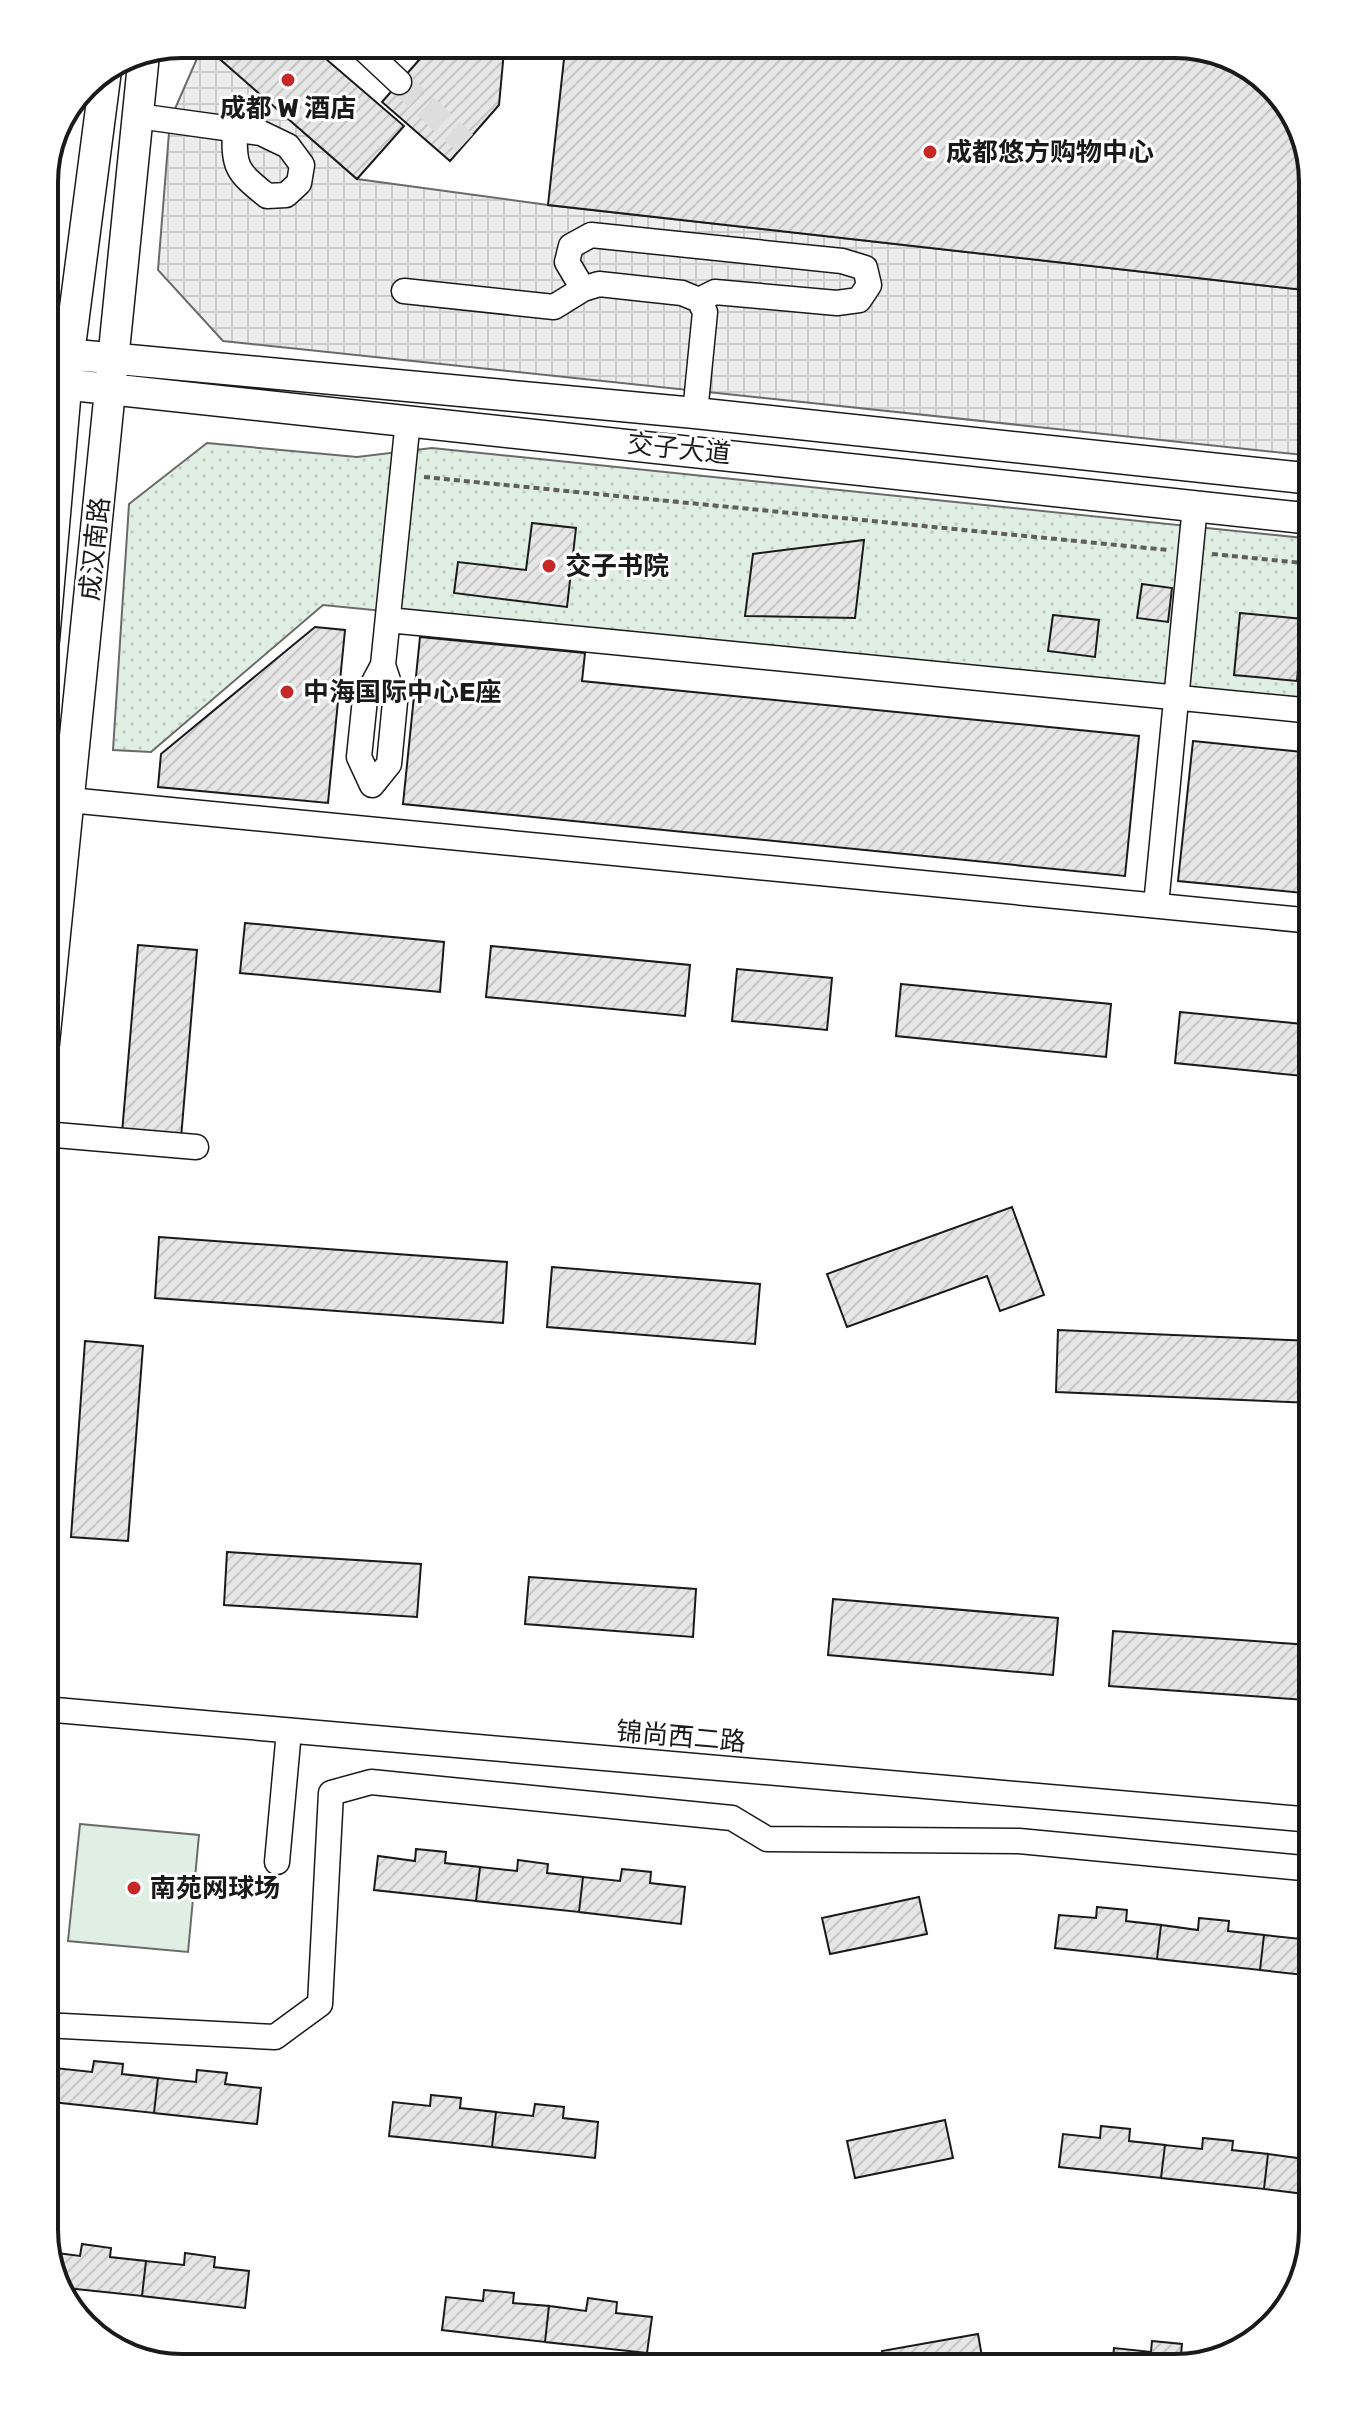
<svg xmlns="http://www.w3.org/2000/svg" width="1357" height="2412" viewBox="0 0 1357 2412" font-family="Rubik,'Noto Sans SC',sans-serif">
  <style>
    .grass { fill: url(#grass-dots); stroke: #6a6a6a; stroke-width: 2 }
    .garden { fill: #e0efe3; stroke: #6a6a6a; stroke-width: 2 }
    .plaza { fill: url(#plaza-grid); stroke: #6a6a6a; stroke-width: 2 }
    .building { fill: url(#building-hatch); stroke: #1a1a1a; stroke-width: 2 }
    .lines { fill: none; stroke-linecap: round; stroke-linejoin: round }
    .minor-tunnel { stroke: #ddd; stroke-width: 24; stroke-dasharray: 24 12; stroke-linecap: butt }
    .minor-casing { stroke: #1a1a1a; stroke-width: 27 }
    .major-casing { stroke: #1a1a1a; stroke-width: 33 }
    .path { stroke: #5f5f5f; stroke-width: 4; stroke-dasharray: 6 4; stroke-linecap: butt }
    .minor { stroke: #fff; stroke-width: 24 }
    .major { stroke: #fff; stroke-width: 30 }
    .poi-dot { fill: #c62828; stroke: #fff; stroke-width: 3 }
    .labels { text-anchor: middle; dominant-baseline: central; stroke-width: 6; stroke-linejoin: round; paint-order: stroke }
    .poi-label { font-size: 26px; font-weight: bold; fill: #1a1a1a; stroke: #fff; text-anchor: start }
    .street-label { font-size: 26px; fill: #1a1a1a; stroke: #fff }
    .rim { fill: none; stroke: #1a1a1a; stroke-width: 4 }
  </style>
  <defs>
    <pattern id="grass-dots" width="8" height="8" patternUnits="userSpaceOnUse" patternTransform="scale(2)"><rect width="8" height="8" fill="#e0efe3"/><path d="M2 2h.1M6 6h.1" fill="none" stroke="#c0ccc2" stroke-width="1.8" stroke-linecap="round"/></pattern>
    <pattern id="plaza-grid" width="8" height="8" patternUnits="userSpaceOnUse" patternTransform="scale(2)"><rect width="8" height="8" fill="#ededed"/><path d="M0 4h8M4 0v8" fill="none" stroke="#cbcbcb"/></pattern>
    <pattern id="building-hatch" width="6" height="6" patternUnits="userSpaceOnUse" patternTransform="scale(2)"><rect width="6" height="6" fill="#e6e6e6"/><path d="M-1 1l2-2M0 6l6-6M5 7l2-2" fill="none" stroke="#c5c5c5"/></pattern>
  </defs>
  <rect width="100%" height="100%" fill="#fff"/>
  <path class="grass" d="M207 443 357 457 432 448 1313 539V703L323 605 151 752 113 750 129 504Z"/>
  <path class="garden" d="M80 1824 199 1835 188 1952 68 1941Z"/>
  <path class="plaza" d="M199 54H214L357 179 548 205 1313 291V456L223 341 158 270 170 120Z"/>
  <path class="building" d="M1109 45 1225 58 1252 68 1299 121 1313 182V291L548 205 565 50Z
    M504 51 499 105 450 161 382 102 426 52Z
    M319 53 404 126 357 179 214 54Z
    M532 523 576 528 567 607 454 593 458 562 526 570Z
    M864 540 855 618 745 616 753 554Z
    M1142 584 1172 588 1168 622 1137 618Z
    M1240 613 1303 619 1297 681 1234 675Z
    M1053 615 1099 620 1095 657 1048 651Z
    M315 627 345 630 328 803 158 787 161 754Z
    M420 637 585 653 582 681 1139 736 1125 876 403 804Z
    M1193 741 1313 753V894L1178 881Z
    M245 923 444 942 440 992 240 973Z
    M138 945 197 950 181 1138 122 1133Z
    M491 946 690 965 685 1016 486 997Z
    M737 969 832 978 827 1030 732 1021Z
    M901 984 1111 1004 1106 1057 896 1036Z
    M1180 1012 1313 1025V1077L1175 1063Z
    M1012 1207 1044 1295 1000 1311 987 1276 847 1327 827 1274Z
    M159 1237 507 1262 503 1323 155 1298Z
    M552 1267 760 1284 755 1344 547 1327Z
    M1058 1330 1313 1341V1403L1056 1392Z
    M85 1341 143 1346 128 1541 71 1537Z
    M227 1552 421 1564 417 1617 224 1605Z
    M529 1577 696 1589 693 1637 525 1624Z
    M833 1599 1058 1618 1053 1675 828 1655Z
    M1113 1631 1310 1645 1306 1700 1109 1686Z
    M416 1849 446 1852 445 1863 480 1867 476 1901 374 1890 378 1856 415 1861Z
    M518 1860 548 1864 547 1873 583 1877 579 1912 476 1901 480 1867 517 1871Z
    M622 1869 651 1872 650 1883 685 1887 681 1924 579 1912 583 1877 620 1881Z
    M919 1897 927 1934 830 1954 822 1918Z
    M1097 1907 1127 1910 1126 1921 1161 1925 1157 1959 1055 1948 1059 1915 1096 1918Z
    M1199 1918 1229 1921 1228 1931 1264 1935 1260 1970 1157 1959 1161 1925 1198 1930Z
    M1303 1927 1313 1928V1976L1260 1970 1264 1935 1301 1939Z
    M94 2061 123 2064 122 2074 158 2078 154 2113 52 2102 55 2068 92 2072Z
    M197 2070 227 2073 225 2084 261 2088 257 2124 154 2113 158 2078 196 2082Z
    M431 2095 461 2098 460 2108 496 2112 492 2147 389 2136 393 2102 430 2106Z
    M535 2104 564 2107 563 2118 598 2122 595 2158 492 2147 496 2112 533 2116Z
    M945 2120 953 2158 855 2178 847 2141Z
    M1101 2126 1130 2129 1129 2141 1165 2145 1161 2178 1059 2167 1063 2134 1100 2138Z
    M1203 2138 1233 2141 1232 2150 1268 2154 1264 2189 1161 2178 1165 2145 1202 2149Z
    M1306 2146 1313 2147V2195L1264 2189 1268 2154 1305 2159Z
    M82 2244 111 2248 110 2257 146 2261 142 2296 57 2287 49 2252 80 2256Z
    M185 2253 215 2257 214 2267 249 2271 245 2308 142 2296 146 2261 184 2265Z
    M484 2290 514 2293 513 2303 549 2306 545 2342 442 2330 446 2297 483 2301Z
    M588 2298 617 2302 616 2313 652 2317 647 2353 545 2342 549 2306 586 2311Z
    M978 2334 984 2368H885L882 2351Z
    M1152 2341 1182 2344 1181 2354 1216 2358 1175 2368H1112L1114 2348 1151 2352Z"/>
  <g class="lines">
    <path class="minor-tunnel" d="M399 82 465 143"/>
    <defs>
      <path id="minor" d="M367 52 399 82
        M138 116 261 133 288 146 302 165 299 183 286 195 267 196C238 172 233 169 235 130
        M583 289 567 262 571 246 591 235 842 261 865 268 869 285 859 300 837 303 715 292 699 300
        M404 291 554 307 583 289 599 284 682 293 699 300 705 312 695 413
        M388 620 1313 711
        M383 665 395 702 389 764 372 785 359 757 365 699 383 665 408 420
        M69 800 1313 921
        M1156 905 1195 506
        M44 1134 196 1147
        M44 1709 1313 1820
        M277 1862 289 1731
        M44 2025 275 2037 320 2004 331 1793 371 1782 732 1818 767 1839 1019 1841 1313 1869"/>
      <path id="major" d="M44 352 695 413 1313 479
        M44 382 1313 519
        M44 640 69 354 106 70
        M44 1043 144 54"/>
    </defs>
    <use href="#minor" class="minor-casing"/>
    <use href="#major" class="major-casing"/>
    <path class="path" d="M424 477 1168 550
      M1212 554 1313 564"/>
    <use href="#minor" class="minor"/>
    <use href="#major" class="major"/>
  </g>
  <g class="poi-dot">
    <circle cx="288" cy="80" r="8"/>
    <circle cx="930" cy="152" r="8"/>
    <circle cx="549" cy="566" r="8"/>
    <circle cx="287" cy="692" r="8"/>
    <circle cx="134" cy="1888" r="8"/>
  </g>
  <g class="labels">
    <g class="poi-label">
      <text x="288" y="108" text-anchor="middle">成都 W 酒店</text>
      <text x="946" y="152">成都悠方购物中心</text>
      <text x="565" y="566">交子书院</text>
      <text x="303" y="692">中海国际中心E座</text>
      <text x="150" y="1888">南苑网球场</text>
    </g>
    <g class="street-label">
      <text transform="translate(679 449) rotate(6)">交子大道</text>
      <text transform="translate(95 549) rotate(-84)">成汉南路</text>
      <text transform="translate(681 1737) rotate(5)">锦尚西二路</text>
    </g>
  </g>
  <path d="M0 0H1357V2412H0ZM182 58H1175A124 124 0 0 1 1299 182V2230A124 124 0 0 1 1175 2354H182A124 124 0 0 1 58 2230V182A124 124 0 0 1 182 58Z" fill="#fff" fill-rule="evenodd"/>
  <path class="rim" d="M182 58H1175A124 124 0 0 1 1299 182V2230A124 124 0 0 1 1175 2354H182A124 124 0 0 1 58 2230V182A124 124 0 0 1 182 58Z"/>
</svg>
